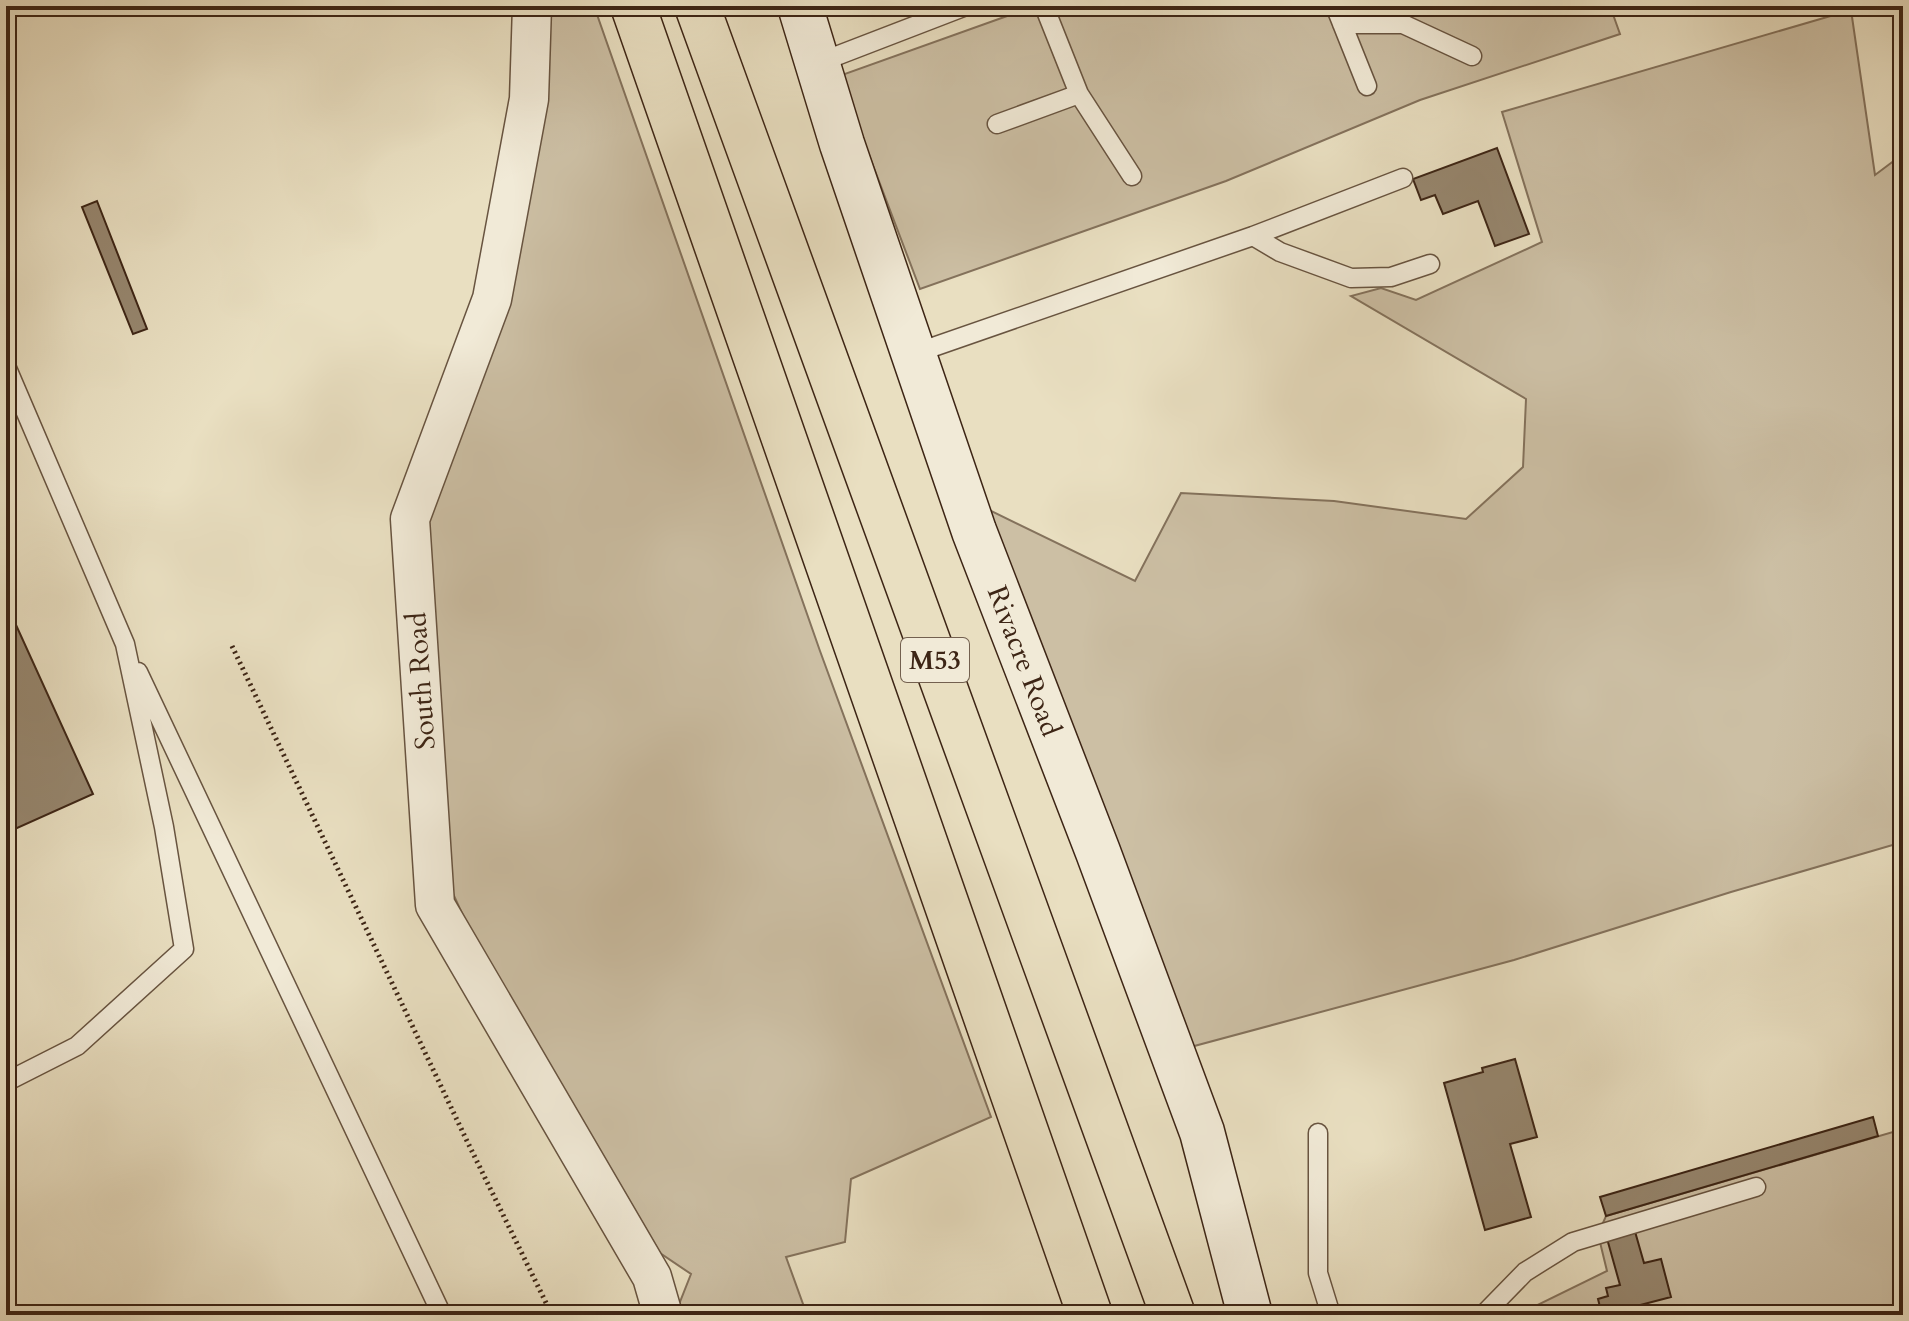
<svg xmlns="http://www.w3.org/2000/svg" width="1909" height="1321" viewBox="0 0 1909 1321" font-family="Cardo,serif">
  <style>
    .green { fill: #ccbfa4; stroke: #84725c; stroke-width: 2 }
    .building { fill: #96866e; stroke: #3d2515; stroke-width: 2 }
    .lines { fill: none; stroke-linecap: round; stroke-linejoin: round }
    .lane-casing { stroke: #685440; stroke-width: 21 }
    .street-casing { stroke: #685440; stroke-width: 41 }
    .secondary-casing { stroke: #3d2515; stroke-width: 47 }
    .highway-casing { stroke: #3d2515; stroke-width: 47 }
    .path { stroke: #3d2515; stroke-width: 5; stroke-dasharray: 2 4; stroke-linecap: butt }
    .lane { stroke: #f1ead7; stroke-width: 18 }
    .street { stroke: #f1ead7; stroke-width: 38 }
    .secondary { stroke: #f1ead7; stroke-width: 44 }
    .highway { stroke: #e9dfc1; stroke-width: 44 }
    .labels { text-anchor: middle; dominant-baseline: central; stroke-width: 8; stroke-linejoin: round; paint-order: stroke }
    .shield { fill: #f1ead7; stroke: #73604f; stroke-width: 2 }
    .shield-label { font-size: 26px; font-weight: bold; fill: #3d2515 }
    .street-label { font-size: 28px; fill: #3d2515; stroke: #f1ead7 }
  </style>
  <rect width="100%" height="100%" fill="#e9dfc1"/>
  <filter id="stains"><feTurbulence type="fractalNoise" baseFrequency=".0025" numOctaves="4"/><feColorMatrix values="0 0 0 0 .2 0 0 0 0 .09 0 0 0 0 .02 0 0 0 .5 -.17"/></filter>
  <radialGradient id="worn" r=".72"><stop offset=".6" stop-color="#630" stop-opacity="0"/><stop offset="1" stop-color="#630" stop-opacity=".3"/></radialGradient>
  <path class="green" d="M532 6H594L820 651 991 1117 851 1179 845 1242 786 1257 807 1315H679L678 1307 691 1274 660 1253 465 920 440 865 410 519 492 299Z
    M1035 6H1610L1620 34 1420 100 1226 181 920 289 839 76Z
    M1851 10 1875 175 1903 154V842L1731 892 1514 960 1172 1052 981 506 1135 581 1181 493 1334 501 1466 519 1523 467 1526 399 1351 296 1381 288 1416 300 1542 242 1502 112Z
    M1903 1129V1315H1517L1607 1271 1598 1234 1606 1216Z"/>
  <path class="building" d="M1497 148 1529 234 1495 246 1478 201 1443 214 1435 195 1421 200 1413 179Z
    M97 201 147 329 133 334 82 207Z
    M6 603 93 794 6 833Z
    M1515 1059 1537 1137 1510 1144 1531 1217 1485 1230 1444 1083 1483 1072 1482 1068Z
    M1873 1117 1878 1136 1606 1216 1600 1197Z
    M1634 1228 1644 1263 1661 1259 1671 1297 1602 1315 1598 1299 1608 1296 1606 1288 1620 1285 1606 1235Z"/>
  <g class="lines">
    <defs>
      <path id="lane" d="M1044 6 1079 94 1132 176
        M1335 6 1367 86
        M1342 24H1403L1472 56
        M818 63 966 6
        M997 124 1079 94
        M1253 236 1280 252 1351 278 1391 277 1430 264
        M913 354 1253 236 1403 178
        M6 366 125 644 164 827 184 949 77 1046 6 1082
        M138 672 442 1315
        M1318 1133V1273L1331 1315
        M1483 1315 1525 1272 1573 1242 1756 1187"/>
      <path id="street" d="M532 6 529 99 492 299 410 519 435 905 652 1277 663 1315"/>
      <path id="secondary" d="M800 6 842 144 974 531 1098 852 1202 1132 1250 1315"/>
      <path id="highway" d="M633 6 1090 1315
        M697 6 1173 1315"/>
    </defs>
    <use href="#lane" class="lane-casing"/>
    <use href="#street" class="street-casing"/>
    <use href="#secondary" class="secondary-casing"/>
    <use href="#highway" class="highway-casing"/>
    <path class="path" d="M232 646 467 1141 552 1315"/>
    <use href="#lane" class="lane"/>
    <use href="#street" class="street"/>
    <use href="#secondary" class="secondary"/>
    <use href="#highway" class="highway"/>
  </g>
  <g class="labels">
    <rect class="shield" x="901" y="638" width="68" height="44" rx="6"/>
    <g class="shield-label">
      <text x="935" y="660">M53</text>
    </g>
    <g class="street-label">
      <text transform="translate(1024 661) rotate(69)">Rivacre Road</text>
      <text transform="translate(421 681) rotate(-94)">South Road</text>
    </g>
  </g>
  <rect width="1909" height="1321" fill="none" stroke="#e9dfc1" stroke-width="32"/>
  <rect x="8" y="8" width="1893" height="1305" fill="none" stroke="#3d2515" stroke-width="4"/>
  <rect x="16" y="16" width="1877" height="1289" fill="none" stroke="#3d2515" stroke-width="2"/>
  <rect width="100%" height="100%" filter="url(#stains)"/>
  <rect width="100%" height="100%" fill="url(#worn)"/>
</svg>
